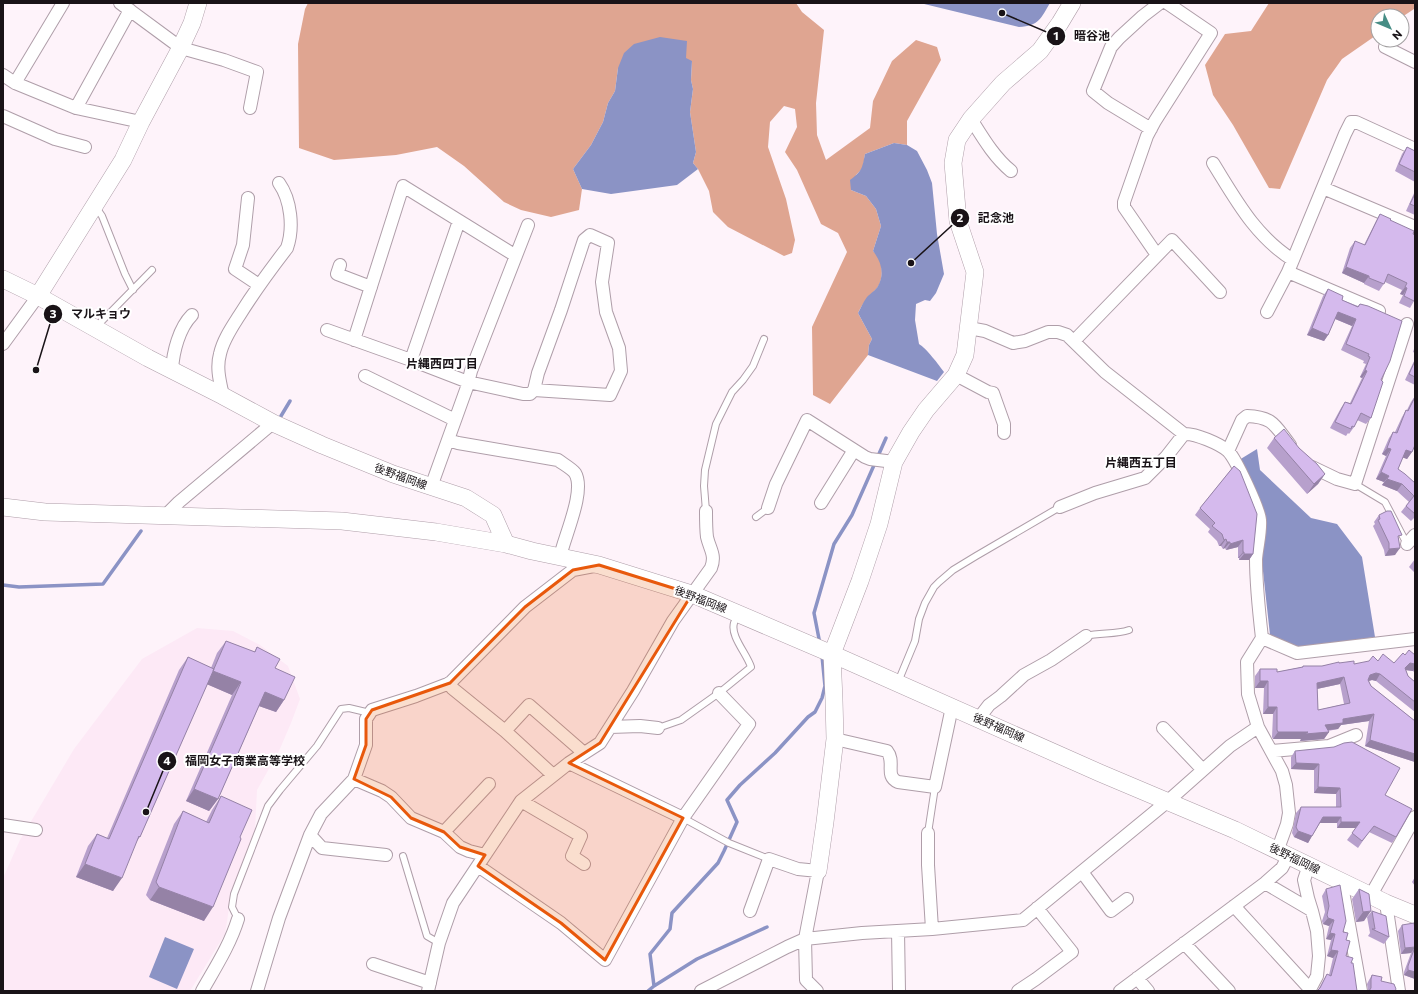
<svg xmlns="http://www.w3.org/2000/svg" width="1418" height="994" viewBox="0 0 1418 994" font-family="Commissioner,'Noto Sans JP',sans-serif">
  <style>
    .built { fill: #fde9f6 }
    .forest { fill: #dfa591 }
    .water { fill: #8b93c5 }
    .lines { fill: none; stroke-linecap: round; stroke-linejoin: round }
    .stream { stroke: #8b93c5; stroke-width: 3.5 }
    .lane-casing { stroke: #af9ea9; stroke-width: 8 }
    .street-casing { stroke: #af9ea9; stroke-width: 14 }
    .secondary-casing { stroke: #af9ea9; stroke-width: 18 }
    .lane { stroke: #fff; stroke-width: 6 }
    .street { stroke: #fff; stroke-width: 12 }
    .secondary { stroke: #fff; stroke-width: 17 }
    .wall { fill: #b7a0cc; fill-rule: evenodd }
    .shaded-wall { fill: #9582a6 }
    .building { fill: #d5baed; stroke: #9582a6; fill-rule: evenodd }
    .marked { fill: #e8590c; fill-opacity: 0.2; stroke: #e8590c; stroke-width: 3; stroke-linejoin: round }
    .labels { text-anchor: middle; dominant-baseline: central; stroke-width: 4; stroke-linejoin: round; paint-order: stroke }
    .street-label { font-size: 11px; fill: #191317; stroke: #fff }
    .neighbourhood-label { font-size: 12px; font-weight: bold; fill: #191317; stroke: #fff }
    .leader { fill: none; stroke: #191317; stroke-width: 1.5 }
    .callout-dot { fill: #191317; stroke: #fff; stroke-width: 1.5 }
    .mark-label { font-size: 12px; text-anchor: middle; font-weight: bold; fill: #fff }
    .callout-label { font-size: 12px; text-anchor: middle; font-weight: bold; fill: #191317; stroke: #fff; stroke-width: 4; stroke-linejoin: round; paint-order: stroke }
  </style>
  <rect width="100%" height="100%" fill="#fef3fa"/>
  <path class="built" d="M197 628 233 631 260 645 288 666 300 699 291 723 279 751 257 790 255 829 230 902 225 934 190 991H3V878L20 840 74 749 142 659Z"/>
  <path class="forest" d="M308 3H796L802 12 824 30 816 103 817 135 826 160 870 128 873 101 892 61 916 40 937 47 941 60 907 121V145L894 143 865 154 863 168 856 175 851 190 866 196 876 209 881 226 873 251C875 253 878 256 879 258 883 267 883 281 877 288 869 297 863 302 858 313L872 339 869 345 868 355 830 404 813 395 812 327 847 252 838 233 821 224 797 170 785 152 797 127 795 109 784 106 770 122 768 147 786 199 795 240 792 253 784 256 728 227 713 212 709 191 698 169 693 163 696 152 690 112 693 89 691 80 692 61 618 68 615 91 608 103 603 122 591 145 573 169 582 189 579 210 551 217 521 210 504 202 464 166 437 147 396 155 334 160 299 148 298 44 305 9Z
    M1269 3H1415V9H1414L1402 17 1378 16V34L1342 59 1327 80 1280 189 1269 188 1233 125 1213 95 1205 65 1225 34 1251 31Z"/>
  <path class="water" d="M920 3H1050C1041 18 1039 26 1019 27Z
    M660 37 687 41 686 58 692 61 691 80 693 89 690 112 696 152 693 163 698 169 677 185 611 194 582 189 573 169 591 145 603 122 608 103 615 91 618 68 624 53 634 44Z
    M894 143 907 145 917 151 927 170 932 183 937 234 944 274 936 293 930 301 925 300 916 304 915 320 919 344C926 348 939 365 944 372L937 381 868 355 869 345 872 339 858 313C861 308 863 302 867 297 871 293 876 290 878 286 885 274 881 261 873 251L881 226 876 209 866 196 851 190 850 180C862 171 862 169 865 154Z
    M1257 449 1260 470 1311 518 1337 524 1362 557 1375 637 1296 648 1270 635 1261 553 1239 460Z
    M165 937 194 949 177 989 149 977Z"/>
  <g class="lines">
    <path class="stream" d="M281 416 290 401
      M3 585 19 587 103 584 141 531
      M820 644 814 613 834 544 852 515 886 438
      M654 986 697 959 767 927
      M648 991 654 986 650 954 670 929 672 913 718 863 724 851 737 822 727 800 740 785 775 753 808 717 815 712 822 698 825 686 822 656"/>
    <defs>
      <path id="lane" d="M95 206 102 216 125 274 133 290
        M96 327 152 270
        M1355 484 1385 502 1407 544
        M706 511 704 486 705 470 716 424 732 392 743 380 753 366 764 339
        M756 517 768 508
        M1086 636C1100 632 1115 635 1129 630
        M898 682 915 641 919 619 925 603 934 587 939 582 953 570 976 556 1060 507
        M658 728 681 720 719 693 751 667C747 654 730 636 734 623 735 620 737 617 738 614
        M683 818 729 843 769 859
        M928 833 935 787
        M403 856 427 936 439 943
        M238 919 232 907 234 894 268 806 280 790 317 746 341 709 349 708 370 713"/>
      <path id="street" d="M120 3 181 48 224 60 257 72 250 108
        M1385 47 1415 62
        M3 75 15 83 76 108 141 122
        M15 83 63 3
        M76 108 130 10
        M3 116 55 139 85 147
        M971 119C983 138 994 157 1011 171
        M1151 129 1108 103 1093 91 1111 47 1119 38 1143 16 1160 3
        M1213 163C1236 200 1255 236 1293 260
        M1323 188 1415 227
        M248 198 243 245 235 269 259 285
        M1157 255 1124 207V202L1147 136 1155 121 1211 33 1167 3
        M340 265 337 274 371 287
        M1288 272 1345 134 1351 122H1356L1415 149
        M1267 312 1288 272 1379 311
        M969 328 985 331 1013 343 1025 341 1048 332H1058L1067 335 1105 372 1184 434C1195 433 1220 444 1228 451 1236 459 1259 509 1260 520 1261 532 1257 547 1256 559 1256 586 1259 612 1262 638L1297 653 1415 639
        M327 330 411 360 468 382 523 394H530L534 390 610 395 621 371 619 348 606 312 602 282 608 243 590 235 584 240 561 310 538 373 534 390
        M354 340 403 186 516 256
        M1074 341 1172 240 1220 292
        M3 344 38 296
        M411 360 459 221
        M172 370C173 352 179 328 192 315
        M956 375 988 392 993 393 1004 424V433
        M365 376 455 420
        M223 396C220 382 216 368 220 354 223 340 232 327 239 316 254 292 270 270 287 248 294 228 291 200 279 183
        M448 440 458 443 558 460C563 464 571 468 575 473 586 491 564 537 560 557
        M1228 451 1242 420 1247 416C1274 417 1275 426 1290 445
        M1312 467 1337 479 1355 484 1407 324
        M431 487 467 387 471 371 528 225
        M821 503 854 450
        M1060 507 1095 493 1145 478 1166 457 1184 434
        M768 508 776 484 807 420 865 457 870 459 894 462
        M166 515 179 502 273 423
        M1407 544 1415 535
        M1262 638 1247 662 1248 694 1258 727 1282 771 1286 785 1289 813 1287 824 1278 849
        M449 683 452 688 505 731 553 775
        M979 718 989 705 1001 696 1024 675 1051 660 1086 636
        M610 727 640 726 658 728
        M1163 728 1202 769
        M505 731 529 705 584 753
        M835 739 887 751C896 762 884 776 898 782L935 787 952 707
        M1272 751 1329 746 1356 735
        M354 779 382 791 391 797 411 818 444 832 460 847 469 851 485 855
        M521 801 581 836 572 856 584 864
        M683 818 749 724 719 693
        M3 825 36 830
        M444 832 489 784
        M928 833V865L932 929
        M310 835 322 848 386 855
        M478 866 561 923 605 960 683 818 569 763
        M1082 872 1111 911 1127 899
        M1341 880 1361 991
        M1265 883 1311 910
        M1371 895 1415 817
        M1386 903 1399 991
        M1234 906 1310 989
        M750 911 769 859 798 869 818 871 805 939 806 980 817 991
        M898 931 899 991
        M1184 943 1229 991
        M373 964 430 983
        M1137 978 1148 991
        M202 991C215 968 230 945 238 919
        M257 991 279 918 310 835 321 814 354 779 366 745V719L372 710 416 696 450 683 525 607 573 570 594 566
        M428 991 439 943 453 903 521 801 569 763 600 743 633 691 673 621 711 568C716 555 710 550 707 537 706 529 706 519 706 511
        M701 991 787 947 805 939 862 933 932 929 1023 920 1168 801 1230 746 1258 727
        M1018 991 1036 979 1072 952 1037 908
        M1120 991 1265 883 1282 868 1289 855
        M1309 991 1317 976 1319 956 1317 931 1312 911 1308 898 1304 880 1309 865"/>
      <path id="secondary" d="M3 279 38 296 148 358 223 396 273 423 322 445 393 474 466 498 493 515 506 544
        M38 296 123 160 141 122 179 51 192 23 198 3
        M3 507 45 512 342 521 436 532 506 544 532 551 599 565 692 594 832 654 1100 773 1235 830 1386 903 1415 915
        M818 871 825 822 835 739 834 700 832 654 860 581 879 524 894 462 911 432 926 410 956 375 965 355 975 272 958 221 953 163 957 140 971 119 1003 83 1040 51 1060 23 1072 3"/>
    </defs>
    <use href="#lane" class="lane-casing"/>
    <use href="#street" class="street-casing"/>
    <use href="#secondary" class="secondary-casing"/>
    <use href="#lane" class="lane"/>
    <use href="#street" class="street"/>
    <use href="#secondary" class="secondary"/>
  </g>
  <path class="wall" d="M1407 147 1415 151V182L1395 171 1402 154Z
    M1415 191V215L1406 211Z
    M1380 214 1415 235V302L1414 301 1410 308 1399 303 1403 295 1400 294 1402 290 1385 282 1379 291 1364 284V283L1342 273 1350 248 1355 241 1364 245 1376 221Z
    M1328 289 1342 300 1358 306 1360 304 1381 380 1371 418 1366 424 1357 420 1354 427 1349 434 1348 433 1346 436 1330 428 1341 408 1345 402 1350 403 1362 378 1360 377 1366 364 1363 363 1364 361 1341 350 1352 326 1335 319 1328 335 1324 341 1307 335 1323 296Z
    M1415 346V353L1413 352Z
    M1415 359V385L1405 380Z
    M1415 396V450L1413 449 1412 452 1407 459 1403 457 1398 469 1415 483V517L1411 521 1401 512 1409 502 1397 491 1382 485 1384 482 1376 479 1386 456 1382 454 1389 438 1393 432H1395L1402 417 1406 410H1407L1411 402Z
    M1274 438 1299 448 1325 474 1318 484 1307 494 1267 448Z
    M1234 466 1253 554 1249 560H1239V558H1238V547L1226 550 1225 548 1223 549 1221 546H1219L1217 541 1208 532 1210 529 1195 515 1200 508Z
    M1379 515 1399 539 1395 555 1385 556 1384 550 1373 526 1375 524 1374 522Z
    M1415 559V573L1409 567Z
    M226 641 254 652 257 647 275 668 284 700 276 712 259 706 218 799 209 811 186 801 232 695 207 684 140 837 136 842 113 891 76 877 88 846 97 834 107 838 179 670 188 657 211 668 217 653Z
    M1405 655H1415V673L1413 671 1406 670 1408 676 1415 682V712L1376 681 1372 680 1369 681 1371 686 1415 721V762L1365 746 1369 721 1341 725 1338 729 1328 731 1329 732 1324 739 1300 741 1301 739H1273L1272 737 1273 714H1263L1264 688H1255V676L1260 669 1277 672 1302 667 1303 666H1322L1339 663 1354 664 1378 661 1394 663ZM1340 684 1344 704 1318 710 1317 689Z
    M1295 751 1385 795 1396 837 1392 843 1369 832 1358 848 1347 840 1356 828H1337V823H1320L1312 836 1308 843 1294 837 1292 833 1296 813 1301 807H1336V794L1314 793V770L1291 769V757Z
    M221 796 204 921 150 900 146 895 174 824 183 811 206 822 212 810Z
    M1415 877V886L1412 882Z
    M1326 889 1346 940V956L1351 963 1318 990 1323 981 1327 974 1329 975 1333 958 1327 956 1331 940 1326 939 1329 926 1323 924 1322 921 1325 912 1322 896Z
    M1359 889 1369 894 1364 921 1356 922 1352 899Z
    M1372 911 1389 937 1384 944 1368 936 1370 933 1367 917Z
    M1402 925 1415 929V979L1404 975V972L1411 953 1401 954 1398 931Z
    M1372 975 1381 981 1395 991H1368L1367 984 1369 980Z"/>
  <path class="shaded-wall" d="M1346 267 1369 276 1364 283 1342 273Z
    M1405 287 1407 288 1403 295 1400 294Z
    M1338 312 1356 319 1352 326 1333 318Z
    M1312 328 1328 335 1324 341 1307 335Z
    M1365 370 1367 371 1362 378 1360 377Z
    M1387 448 1391 449 1386 456 1382 454Z
    M1406 450 1412 452 1407 459 1401 457Z
    M1381 472 1389 476 1384 482 1376 479Z
    M1325 474 1318 484 1307 494 1314 484Z
    M1387 479 1402 484 1397 491 1382 485Z
    M1226 539 1221 546H1219L1224 540Z
    M1243 540 1238 547 1226 550 1230 544Z
    M1227 542H1230L1225 548 1223 549Z
    M1400 548 1395 555 1385 556 1389 549Z
    M1243 552H1244L1239 558H1238Z
    M1244 554H1253L1249 560H1239Z
    M1410 663 1415 664V668L1413 671 1405 670V668Z
    M213 671 241 682 232 695 204 683Z
    M1376 673 1380 674 1376 681 1372 680 1365 682 1370 675Z
    M1344 677 1340 684 1312 690 1317 683Z
    M1260 681H1268L1264 688H1255Z
    M265 692 284 700 276 712 256 705Z
    M1268 707H1277L1273 714H1263Z
    M1374 714 1369 721 1341 725 1338 729 1320 731 1325 725 1343 719Z
    M1278 732H1329L1324 739 1300 741 1301 739H1273Z
    M1370 740 1415 754V762L1365 746Z
    M1296 763 1319 764 1314 770 1291 769Z
    M1318 787 1340 788 1336 794 1314 793Z
    M194 789 218 799 209 811 186 801Z
    M1323 817H1341L1337 823H1319Z
    M1341 822H1360L1356 828H1337Z
    M1298 831 1312 836 1308 843 1294 837Z
    M85 864 122 878 113 891 76 877Z
    M159 887 213 907 204 921 150 900Z
    M1371 911 1364 921 1356 922 1363 912Z
    M1328 918 1334 920 1329 926 1323 924Z
    M1330 933 1335 934 1331 940 1326 939Z
    M1415 947 1411 953 1401 954 1405 948Z
    M1331 950 1338 951 1333 958 1327 956Z
    M1408 970 1415 972V979L1404 975Z"/>
  <path class="building" d="M1407 147 1415 151V172L1399 164Z
    M1415 194V206L1410 204Z
    M1380 214 1391 219 1390 220 1414 231 1413 234 1415 235V300L1414 301 1404 296 1407 288 1405 287 1407 283 1388 274 1384 284 1369 278V276L1346 267 1355 241 1365 245Z
    M1328 289 1343 296 1342 300 1358 307 1360 304 1368 306 1402 321 1390 361 1381 380 1383 382 1371 418 1361 413 1354 427 1352 426 1351 429 1335 422 1345 402 1351 404 1367 371 1365 370 1370 357 1368 356 1369 354 1346 344 1356 319 1338 312 1328 335 1312 328Z
    M1415 361V377L1409 374Z
    M1415 397V445L1412 452 1406 450 1398 469 1405 474 1415 483V514L1406 506 1414 496 1402 484 1387 479 1389 476 1381 472 1391 449 1387 448 1393 432 1397 433 1406 410 1408 411Z
    M1284 429 1299 448 1317 464 1325 474 1314 484 1274 438Z
    M1234 466 1240 471 1244 481 1257 514 1253 554H1244V552H1243V540L1230 544V542H1227L1226 539 1224 540 1222 534 1212 526 1215 523 1200 508Z
    M1387 511H1391L1402 535 1398 536 1400 548 1389 549V543L1378 520 1380 519 1379 515Z
    M226 641 255 652 257 647 280 659 275 668 295 677 284 700 265 692 218 799 194 789 241 682 213 671Z
    M1409 650 1415 655V664L1410 663 1405 668 1408 676 1415 682V702L1380 674 1376 673 1370 675 1368 680 1371 686 1415 721V754L1370 740 1374 714 1343 719V723L1325 725 1329 732 1305 734 1308 732H1278L1277 730V707H1268V681H1260V669H1277V672L1303 667V666H1322L1339 662V663L1354 661V664L1369 661 1373 656 1378 661 1383 654 1394 663 1403 653 1405 655ZM1344 677 1350 703 1318 710 1317 683Z
    M188 657 214 669 140 837 139 836 122 878 85 864 97 834 109 839Z
    M1352 742 1400 768 1385 795 1412 809 1396 837 1374 826 1362 841 1352 833 1360 822H1341V817H1323L1312 836 1298 831 1296 827 1301 807H1341L1340 788 1318 787 1319 764 1296 763 1295 751 1334 747 1344 743Z
    M221 796 252 810 240 837 241 839 213 907 159 887 156 882 183 811 209 823Z
    M1340 885 1346 921 1343 932 1348 933 1346 940 1350 941 1346 956 1353 958 1351 963H1353L1357 991H1317L1320 988 1327 974 1331 976 1338 951 1331 950 1335 934 1330 933 1334 920 1328 918 1327 915 1329 906 1326 889Z
    M1359 889 1369 894 1371 911 1363 912Z
    M1372 911 1386 916 1389 937 1372 929H1375Z
    M1414 923 1415 929V972L1408 970V966L1415 947 1405 948 1402 925Z
    M1372 975 1382 977 1381 981 1394 984 1396 989 1395 991H1369L1371 988V979Z"/>
  <path class="marked" d="M599 565 692 594 600 743 569 763 683 818 605 960 561 923 478 866 485 855 460 847 444 832 411 818 391 797 354 779 366 745V719L372 710 450 683 525 607 573 570Z"/>
  <g class="labels">
    <g class="street-label">
      <text transform="translate(401 476) rotate(20)">後野福岡線</text>
      <text transform="translate(701 599) rotate(21)">後野福岡線</text>
      <text transform="translate(999 727) rotate(24)">後野福岡線</text>
      <text transform="translate(1295 858) rotate(26)">後野福岡線</text>
    </g>
    <g class="neighbourhood-label">
      <text x="442" y="363">片縄西四丁目</text>
      <text x="1141" y="462">片縄西五丁目</text>
    </g>
  </g>
  <path class="leader" d="M1002 13L1056 36M911 263L960 218M36 370L53 314M146 812L167 761"/>
  <g class="callout-dot">
    <circle cx="1002" cy="13" r="4"/>
    <circle cx="911" cy="263" r="4"/>
    <circle cx="36" cy="370" r="4"/>
    <circle cx="146" cy="812" r="4"/>
    <circle cx="1056" cy="36" r="10"/>
    <circle cx="960" cy="218" r="10"/>
    <circle cx="53" cy="314" r="10"/>
    <circle cx="167" cy="761" r="10"/>
  </g>
  <g class="mark-label">
    <text x="1056" y="40">1</text>
    <text x="960" y="222">2</text>
    <text x="53" y="318">3</text>
    <text x="167" y="765">4</text>
  </g>
  <g class="callout-label">
    <text x="1092" y="40">暗谷池</text>
    <text x="996" y="222">記念池</text>
    <text x="101" y="318">マルキョウ</text>
    <text x="245" y="765">福岡女子商業高等学校</text>
  </g>
  <rect width="1418" height="994" fill="none" stroke="#191317" stroke-width="8"/>
  <g transform="translate(1390 28) rotate(134)"><circle r="19" fill="#ffffff" stroke="#a3a1a2"/>
  <path d="M0-3L7 15L0 10L-7 15Z" fill="#468d85"/>
  <text y="-6" font-size="11" font-weight="bold" text-anchor="middle" fill="#191317">N</text>
  </g>
</svg>
